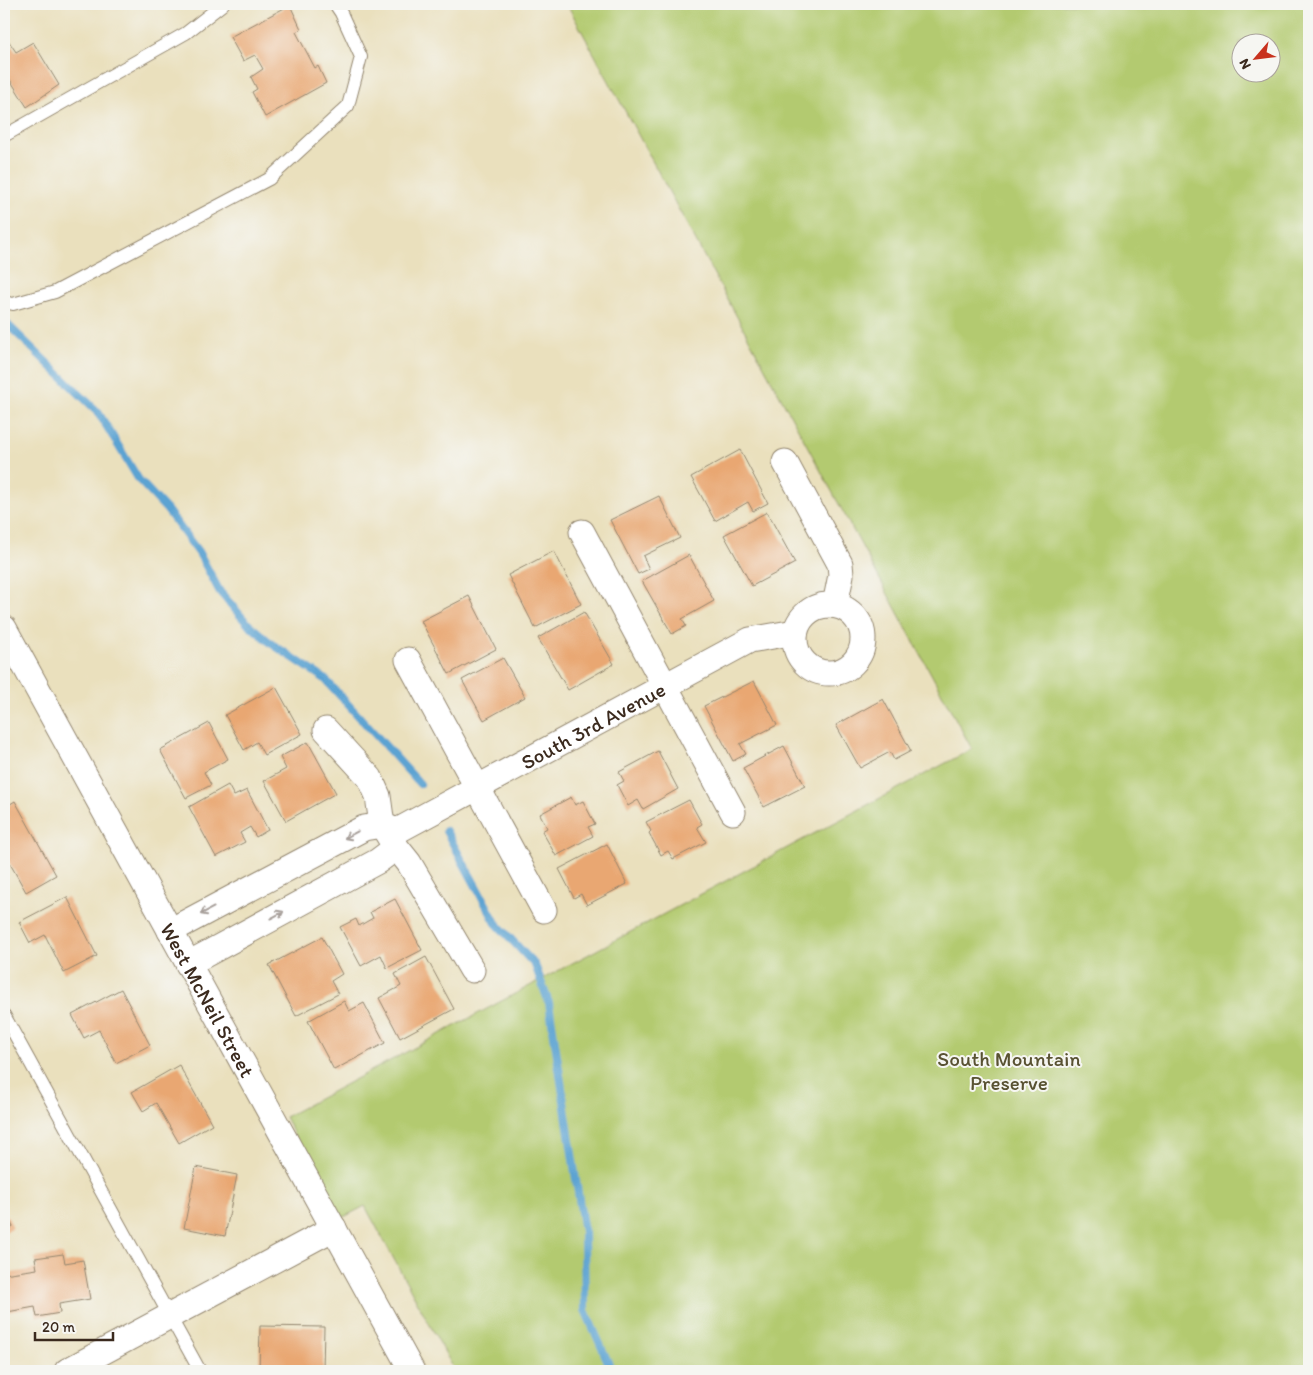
<svg xmlns="http://www.w3.org/2000/svg" width="1313" height="1375" viewBox="0 0 1313 1375" font-family="Itim,sans-serif">
  <style>
    .green { fill: #b3ca6f; stroke: #777a46; fill-rule: evenodd }
    .lines { fill: none; stroke-linecap: round; stroke-linejoin: round }
    .stream { stroke: #5ca3d2; stroke-width: 8 }
    .building { fill: #e9a772 }
    .service-casing { stroke: #92856e; stroke-width: 14 }
    .minor-casing { stroke: #92856e; stroke-width: 27 }
    .service { stroke: #fff; stroke-width: 12 }
    .minor { stroke: #fff; stroke-width: 25 }
    .oneway { stroke: #a79f9a }
    .labels { text-anchor: middle; dominant-baseline: central; stroke-width: 4; stroke-linejoin: round; paint-order: stroke }
    .street-label { font-size: 21px; fill: #3b2a1e; stroke: #f6f6f2 }
    .park-label { font-size: 21px; fill: #595232; stroke: #f6f6f2 }
  </style>
  <rect width="100%" height="100%" fill="#f6f6f2"/>
  <filter id="ink" filterUnits="userSpaceOnUse"><feTurbulence type="fractalNoise" baseFrequency=".02" numOctaves="2"/><feDisplacementMap in="SourceGraphic" scale="10" xChannelSelector="R" yChannelSelector="G"/><feConvolveMatrix kernelMatrix="1 2 1 2 8 2 1 2 1" color-interpolation-filters="sRGB"/></filter>
  <filter id="wash" filterUnits="userSpaceOnUse"><feTurbulence type="fractalNoise" baseFrequency=".0096" numOctaves="4" result="noise"/><feDisplacementMap in="SourceGraphic" scale="20" xChannelSelector="R" yChannelSelector="G"/><feGaussianBlur stdDeviation="1.12" result="paint"/><feColorMatrix in="noise" values="0 0 0 0 0 0 0 0 0 0 0 0 0 0 0 0 0 1.4 0 .05"/><feComposite in="paint" operator="in"/></filter>
  <g filter="url(#wash)">
    <rect width="100%" height="100%" fill="#eae0bd"/>
    <path class="green" d="M567 4H1309V1371H455L365 1206 338 1220 285 1117 972 749ZM1240 42H1270V72H1240Z"/>
    <g class="lines">
      <path class="stream" d="M4 321 98 412 139 480 167 510 199 553 220 592 247 623 272 644 325 679 420 784
        M446 831 496 923 535 965 549 1003 584 1232 585 1310 612 1371"/>
    </g>
    <g id="blocks">
      <path class="building" d="M290 5 301 29 296 32 315 68 318 66 326 83 265 117 252 92 257 89 251 77 263 69 255 55 243 61 230 37Z
        M4 34 16 52 33 42 59 85 27 107 4 70Z
        M740 450 768 503 753 511 748 502 715 521 691 477Z
        M659 496 680 538 643 556 649 569 638 574 610 520Z
        M767 512 795 563 752 586 724 535Z
        M554 551 581 604 535 628 508 575Z
        M689 555 714 601 682 619 686 626 672 634 642 581Z
        M469 596 496 649 449 674 421 621Z
        M584 612 614 664 568 690 538 638Z
        M503 658 525 697 484 720 462 680Z
        M754 681 777 725 740 744 746 754 733 761 704 706Z
        M276 687 302 734 264 755 257 742 244 750 225 715Z
        M883 699 911 751 894 760 890 752 860 768 836 725Z
        M209 723 228 759 204 772 211 785 186 798 160 750Z
        M308 742 336 793 286 821 264 781 286 769 280 757Z
        M784 746 805 786 764 807 743 768Z
        M658 751 678 789 643 809 638 800 628 806 617 785 624 781 619 772Z
        M228 785 234 796 247 790 268 830 256 837 250 827 240 833 245 842 216 857 189 807Z
        M571 797 575 805 583 801 595 824 588 827 593 836 556 856 542 831 547 828 540 814Z
        M689 800 702 824 697 827 706 842 673 859 668 851 661 855 649 833 651 831 646 822Z
        M15 801 56 875 26 892 4 853V808Z
        M607 844 627 884 587 905 581 894 574 898 559 869Z
        M67 897 97 956 64 973 45 935 30 943 19 922Z
        M395 899 422 950 387 968 381 955 361 966 340 927 356 919 359 926 373 918 370 912Z
        M322 937 342 974 331 981 338 994 296 1016 269 965Z
        M426 957 454 1009 400 1038 379 998 401 986 395 974Z
        M121 989 150 1045 116 1063 99 1030 84 1038 72 1015Z
        M344 1001 349 1011 364 1003 385 1043 334 1070 308 1021Z
        M179 1065 212 1124 179 1143 156 1103 143 1111 132 1092Z
        M196 1167 237 1175 225 1236 184 1228Z
        M4 1210 13 1227 4 1233Z
        M63 1254 65 1263 83 1260 90 1299 59 1304 60 1313 37 1317 35 1307 7 1312 4 1274 37 1269 35 1258Z
        M260 1326 324 1327 323 1371H259Z"/>
    </g>
  </g>
  <g filter="url(#ink)">
    <use href="#blocks" fill-opacity="0" stroke="#92856e" stroke-width="1"/>
    <g class="lines">
      <defs>
        <path id="service" d="M4 136 186 33 223 4
          M4 302 13 304 55 292 269 179 348 106 361 57 341 13 335 4
          M4 1015 200 1371"/>
        <g id="minor">
          <path d="M785 462 840 564 841 575 835 605"/>
          <path d="M582 532 733 812"/>
          <circle cx="829" cy="639" r="34"/>
          <path id="s1" d="M4 628 412 1371"/>
          <path d="M408 660 544 910"/>
          <path d="M326 730 370 778 378 796 382 825 393 843 409 863 472 970"/>
          <path d="M170 931 364 828 382 825 397 831"/>
          <path id="s2" d="M188 964 378 861 390 852 397 831 750 640 795 632"/>
          <path d="M67 1371 334 1228"/>
        </g>
      </defs>
      <use href="#service" class="service-casing"/>
      <use href="#minor" class="minor-casing"/>
      <use href="#service" class="service"/>
      <use href="#minor" class="minor"/>
    </g>
    <defs><path id="oneway-shaft" d="M-6 0H5M1.5-3L5.5 0L1.5 3" fill="none" stroke-width="1.6" stroke-linecap="round" stroke-linejoin="round" transform="scale(1.25)"/></defs>
    <g class="oneway">
      <use href="#oneway-shaft" transform="translate(351 835) rotate(152)"/>
      <use href="#oneway-shaft" transform="translate(207 911) rotate(152)"/>
      <use href="#oneway-shaft" transform="translate(277 915) rotate(-28)"/>
    </g>
  </g>
  <g class="labels">
    <g class="street-label">
      <text stroke="none"><textPath href="#s2" startOffset="476">South 3rd Avenue</textPath></text>
      <text stroke="none"><textPath href="#s1" startOffset="424">West McNeil Street</textPath></text>
    </g>
    <g class="park-label">
      <text x="1009" y="1058">South Mountain<tspan x="1009" dy="24">Preserve</tspan></text>
    </g>
  </g>
  <rect width="1313" height="1375" fill="none" stroke="#f6f6f2" stroke-width="20"/>
  <g transform="translate(1256 58) rotate(242)"><circle r="24" fill="#f6f6f2" stroke="#aba49d"/>
  <path d="M0-4L9 19L0 12L-9 19Z" fill="#c8321e"/>
  <text y="-8" font-size="14" font-weight="bold" text-anchor="middle" fill="#3b2a1e">N</text>
  </g>
  <path d="M35 1332v8h78v-8" fill="none" stroke="#3b2a1e" stroke-width="2.5"/>
  <text x="42" y="1332" font-size="15" fill="#3b2a1e" stroke="#f6f6f2" stroke-width="4" paint-order="stroke">20 m</text>
</svg>
